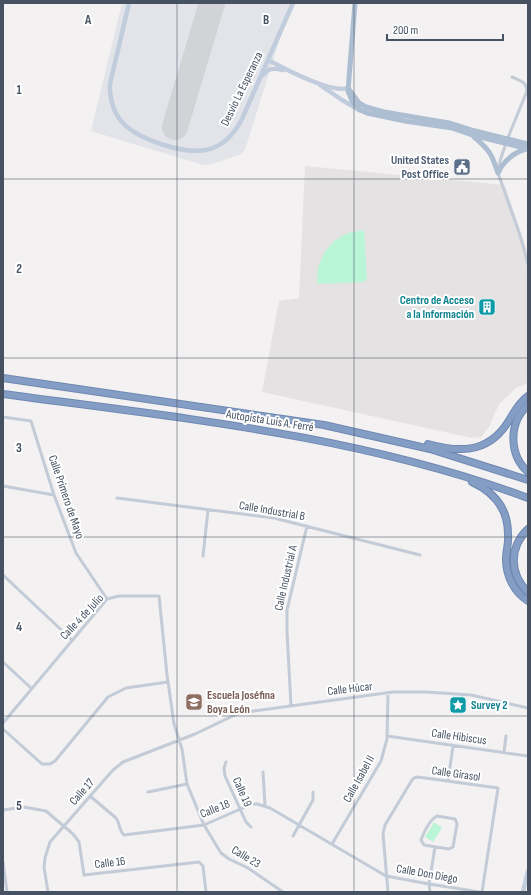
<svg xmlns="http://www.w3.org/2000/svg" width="531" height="895" viewBox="0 0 531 895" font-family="'Sofia Sans Condensed',sans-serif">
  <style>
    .education { fill: #e4e2e2 }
    .airport { fill: #e2e4e9 }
    .green { fill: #bbf5d7 }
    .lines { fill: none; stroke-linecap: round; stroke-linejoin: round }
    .runway { stroke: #d2d3d6; stroke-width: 26 }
    .highway-casing { stroke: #6e88b1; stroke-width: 8 }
    .street { stroke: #c3cbd7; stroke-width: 3 }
    .secondary { stroke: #c1ccdc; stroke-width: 4.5 }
    .primary { stroke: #adbdd2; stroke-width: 5 }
    .highway { stroke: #839dc5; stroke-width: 6 }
    .grid { fill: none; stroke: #465261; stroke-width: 1; stroke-opacity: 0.55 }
    .labels { text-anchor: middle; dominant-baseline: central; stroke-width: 4; stroke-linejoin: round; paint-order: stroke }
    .street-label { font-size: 12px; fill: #465261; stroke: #fff }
    .service-label { font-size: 12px; font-weight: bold; fill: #4e5e75; stroke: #fff; text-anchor: end }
    .culture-label { font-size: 12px; font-weight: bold; fill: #0d838f; stroke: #fff; text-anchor: end }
    .education-label { font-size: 12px; font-weight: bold; fill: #785e54; stroke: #fff; text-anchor: start }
    .grid-label { font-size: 13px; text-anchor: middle; font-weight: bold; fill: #465261; stroke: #fff; stroke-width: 4; stroke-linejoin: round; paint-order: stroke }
  </style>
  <rect width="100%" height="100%" fill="#f3f1f1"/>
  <path class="education" d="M305 166 505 185 528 255V383L516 388 499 404 489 427 481 437 472 438 262 392 279 301 299 298Z"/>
  <path class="airport" d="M122 3H291L245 150 241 154 212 164 203 165 91 131Z"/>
  <path class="green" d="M364 230 367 278 364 282 317 284 318 268 324 253 334 241 348 233Z
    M434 822 442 828 433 842 425 837Z"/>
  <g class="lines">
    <path class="runway" d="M175 127 212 3"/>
    <defs>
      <path id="highway" d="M3 378 324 425 430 449 528 480
        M3 394C180 418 359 435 528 498
        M528 405C508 423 509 455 528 472
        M428 444C457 452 486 454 506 425 514 414 516 405 528 396
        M472 482C494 492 508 509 508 534 509 543 506 551 506 559 506 576 514 592 528 601
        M528 529C509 547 509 574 528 592"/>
    </defs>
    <use href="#highway" class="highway-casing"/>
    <path class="street" d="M512 77C519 80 527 82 527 91L507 140 500 161 498 173 520 235 528 264
      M3 417 31 421 54 495 76 553 107 599
      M3 486 54 495
      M117 498 274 518 420 555
      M203 556 208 510
      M3 575 72 640
      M3 662 31 688
      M291 706 287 631V610L307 526
      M3 723 107 599 119 596H159L167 675 174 724 182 749 187 784 204 825 221 853 229 859 248 868 283 892
      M3 729 42 764H50L55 761 108 697 126 688 168 682
      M387 736 528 756
      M504 752 506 736
      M226 762 224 768 225 776 246 822 251 827
      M263 772 265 806
      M448 781 453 746
      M148 792 187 784
      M90 796 116 818C120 823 119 831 124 835L204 825 252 804H257L270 808 386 876 429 884 480 892
      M3 810 24 807 46 811 73 834 79 842 84 875 199 862 203 866 206 892
      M437 816 455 819 457 824 453 847 449 849 424 845 421 840C424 832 429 820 437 816Z
      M293 836 313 800V792
      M332 844 381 761 387 739 388 693
      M3 862 7 892
      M48 892 44 867 45 858 50 842 113 770 123 762 195 734 239 713 393 692H426L471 695 528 708
      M388 892 383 834 385 825 412 780 414 778 418 777 498 788 482 892
      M430 892 429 884 435 847"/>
    <path class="secondary" d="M129 3 110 84C109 121 132 135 164 145 198 156 224 154 242 119L293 3
      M268 60C283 68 332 94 348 88
      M263 75C268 68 274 68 283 70
      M320 85 342 100 359 110
      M523 892 528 871"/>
    <path class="primary" d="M355 3 348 91 353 103 360 110 367 113 405 121 452 128 472 135 528 149
      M348 88 359 103 366 107 384 112 449 123 471 130 528 144
      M474 137C490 150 492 155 498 173
      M498 173C504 160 513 153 526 149"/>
    <use href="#highway" class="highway"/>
  </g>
  <path class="grid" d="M177 3V892M354 3V892M3 179H528M3 358H528M3 537H528M3 716H528"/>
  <defs>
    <symbol id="civic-square" viewBox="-11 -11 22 22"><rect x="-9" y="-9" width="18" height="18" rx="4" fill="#5c6f8a" stroke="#fff"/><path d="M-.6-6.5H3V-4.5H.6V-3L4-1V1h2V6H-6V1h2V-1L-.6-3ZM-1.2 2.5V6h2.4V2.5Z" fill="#fff"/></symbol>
    <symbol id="building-square" viewBox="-11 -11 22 22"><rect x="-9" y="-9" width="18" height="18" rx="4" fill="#0f9aa8" stroke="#fff"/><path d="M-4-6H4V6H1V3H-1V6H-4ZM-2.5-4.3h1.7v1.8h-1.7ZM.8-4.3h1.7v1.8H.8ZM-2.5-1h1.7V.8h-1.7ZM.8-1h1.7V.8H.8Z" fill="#fff"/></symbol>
    <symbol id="school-square" viewBox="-11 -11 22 22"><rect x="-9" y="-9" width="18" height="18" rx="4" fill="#8d6e63" stroke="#fff"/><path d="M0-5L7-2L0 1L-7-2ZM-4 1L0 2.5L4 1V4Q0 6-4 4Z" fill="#fff"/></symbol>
    <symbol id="sight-square" viewBox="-11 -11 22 22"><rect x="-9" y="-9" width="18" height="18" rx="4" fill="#0f9aa8" stroke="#fff"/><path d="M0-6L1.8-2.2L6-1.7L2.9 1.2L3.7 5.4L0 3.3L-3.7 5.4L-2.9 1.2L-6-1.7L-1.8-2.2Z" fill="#fff"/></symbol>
  </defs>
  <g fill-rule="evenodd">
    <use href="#civic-square" x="452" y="157" width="20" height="20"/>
    <use href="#building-square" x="477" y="297" width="20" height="20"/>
    <use href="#school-square" x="184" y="692" width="20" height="20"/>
    <use href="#sight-square" x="448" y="695" width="20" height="20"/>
  </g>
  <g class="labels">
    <g class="street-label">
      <text transform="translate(242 89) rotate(-64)">Desvío La Esperanza</text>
      <text transform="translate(270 421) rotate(9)">Autopista Luis A. Ferré</text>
      <text transform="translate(66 497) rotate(71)">Calle Primero de Mayo</text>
      <text transform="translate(272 511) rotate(10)">Calle Industrial B</text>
      <text transform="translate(286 578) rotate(-77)">Calle Industrial A</text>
      <text transform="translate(82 617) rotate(-47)">Calle 4 de Julio</text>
      <text transform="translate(350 689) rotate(-7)">Calle Húcar</text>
      <text transform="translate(459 737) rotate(8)">Calle Hibiscus</text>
      <text transform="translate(456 774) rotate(8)">Calle Girasol</text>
      <text transform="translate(359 779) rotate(-61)">Calle Isabel II</text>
      <text transform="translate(82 792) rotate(-48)">Calle 17</text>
      <text transform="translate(242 792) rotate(66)">Calle 19</text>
      <text transform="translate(215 809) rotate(-22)">Calle 18</text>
      <text transform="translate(246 857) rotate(31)">Calle 23</text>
      <text transform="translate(110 863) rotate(-7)">Calle 16</text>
      <text transform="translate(427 874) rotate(10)">Calle Don Diego</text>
    </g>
    <g class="service-label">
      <text x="449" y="160">United States<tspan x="449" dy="14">Post Office</tspan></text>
    </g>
    <g class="culture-label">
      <text x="474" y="300">Centro de Acceso<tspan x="474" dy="14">a la Información</tspan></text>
      <text x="471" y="705" text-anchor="start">Survey 2</text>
    </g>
    <g class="education-label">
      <text x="207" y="695">Escuela Joséfina<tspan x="207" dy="14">Boya León</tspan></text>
    </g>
  </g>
  <g class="grid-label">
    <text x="88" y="24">A</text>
    <text x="266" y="24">B</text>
    <text x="19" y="94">1</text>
    <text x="19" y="273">2</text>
    <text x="19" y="452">3</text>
    <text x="19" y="631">4</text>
    <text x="19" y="810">5</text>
  </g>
  <rect width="531" height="895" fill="none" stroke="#465261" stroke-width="8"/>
  <path d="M387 34v6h116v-6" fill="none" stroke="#465261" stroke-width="2"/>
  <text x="393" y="34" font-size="12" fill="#465261" stroke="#ffffff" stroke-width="3" paint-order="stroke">200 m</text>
</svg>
